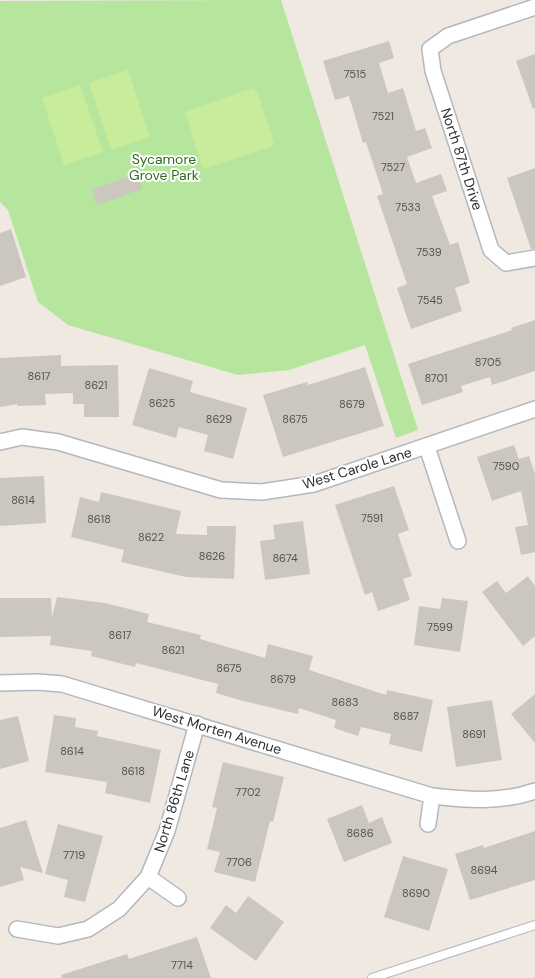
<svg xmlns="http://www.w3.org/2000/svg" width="535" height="978" viewBox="0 0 535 978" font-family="'DM Sans',sans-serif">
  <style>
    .green { fill: #b6e59e }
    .pitch { fill: #c9ec9a }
    .building { fill: #cbc7bf }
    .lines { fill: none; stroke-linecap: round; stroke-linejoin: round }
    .lane-casing { stroke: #b4b7c1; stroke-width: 10 }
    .street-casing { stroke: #b4b7c1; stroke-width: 18 }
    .lane { stroke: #fff; stroke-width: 8 }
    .street { stroke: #fff; stroke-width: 15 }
    .labels { text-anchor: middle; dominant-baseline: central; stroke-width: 4; stroke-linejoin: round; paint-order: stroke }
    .number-label { font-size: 11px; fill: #555452 }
    .park-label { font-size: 14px; fill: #2c6e1b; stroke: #fff }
    .street-label { font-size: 14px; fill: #2e2e2e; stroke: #fff }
  </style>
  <rect width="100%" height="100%" fill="#efe9e1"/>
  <path class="green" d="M281 0 418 430 396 438 365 345 289 370 238 375 68 325 38 302 8 210 0 202V1Z"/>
  <path class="pitch" d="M128 70 150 137 111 150 89 83Z
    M80 85 103 152 64 165 42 98Z
    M252 88 257 92 274 142 273 146 203 169 185 112Z"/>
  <path class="building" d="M389 41 394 58 379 63 388 93 403 88 416 131 425 128 432 148 407 157 416 183 441 174 447 191 432 196 450 245 458 242 470 283 455 288 462 311 411 329 397 288 407 284 377 196 383 194 366 142 363 143 349 96 335 100 323 61Z
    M535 54V108L533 109 516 61Z
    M535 168V249H531L507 178Z
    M137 174 142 189 97 205 92 189Z
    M11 229 26 277 0 286V233Z
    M535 320V371L492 385 490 377 461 386 463 392 422 405 408 364 512 330 511 328Z
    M61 355V366L118 365 119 417H84V404H73V393L45 394 46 405 17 406V404L0 407V358Z
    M365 367 384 426 283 457 263 395 307 382 308 385Z
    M149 368 193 381 190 392 247 408 233 459 204 451 208 435 179 427 176 438 132 425Z
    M514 445 519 459 529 456 535 474V552L521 555 515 527 528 525 521 491 492 501 477 457Z
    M44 476 46 523 0 526V478Z
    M394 486 409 530 398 534 412 576 403 579 410 600 378 611 372 592 365 595 335 505Z
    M101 492 181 511 176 534 207 535V526H236L234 579 186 577 121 562 124 550 71 537 80 497 99 502Z
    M303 521 310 574 265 580 260 541 275 539 273 525Z
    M528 576 535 586V636L523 646 482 592 497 581 506 593Z
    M57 597 105 603 149 614 147 622 201 635 200 639 265 658 268 644 313 656 309 670 386 695 387 690 433 700 422 752 389 744 391 734 361 727 358 736 334 728 336 720 299 708 298 714 243 701 216 693 218 684 136 663 135 667 91 656 92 651 50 645 51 636 0 637V598H51L52 617Z
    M442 598 468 601 460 652 414 645 419 606 440 609Z
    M535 694V743L511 714Z
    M492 700 502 760 456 767 447 707Z
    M54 715 76 718 75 727 98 731 97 736 161 750 150 803 105 793 107 782 45 772Z
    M18 716 29 761 0 769V720Z
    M223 762 284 777 273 822 270 821 255 882 214 872 220 852 207 849 217 808 212 807Z
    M362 805 369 823 382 817 392 843 344 862 327 819Z
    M26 820 43 873 20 867 24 880 0 887V828Z
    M58 824 103 836 85 902 64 897 68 880 45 874Z
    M535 831V880L470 900 455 854 483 845 484 848Z
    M403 856 448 869 429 931 384 917Z
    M248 896 284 922 256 961 210 928 226 905 236 913Z
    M197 937 211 978H62L61 975 127 954 129 959Z"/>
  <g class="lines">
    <defs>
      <path id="lane" d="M372 978 535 925"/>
      <path id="street" d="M535 7 448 36 430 49 433 71 491 250 506 263 535 258
        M0 442 22 437 58 442 221 490 262 492 314 484 535 409
        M427 447 458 541
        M0 683 38 682 62 684 432 796C467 800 500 803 535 791
        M428 824 432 796
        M148 877 178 898
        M17 929 58 936 88 929 119 909 148 877 167 831 197 724"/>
    </defs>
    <use href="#lane" class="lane-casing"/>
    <use href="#street" class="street-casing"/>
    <use href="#lane" class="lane"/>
    <use href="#street" class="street"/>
  </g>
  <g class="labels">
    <g class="number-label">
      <text x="355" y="74">7515</text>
      <text x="383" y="116">7521</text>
      <text x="393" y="167">7527</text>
      <text x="408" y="207">7533</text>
      <text x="429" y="252">7539</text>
      <text x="430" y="300">7545</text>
      <text x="488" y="362">8705</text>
      <text x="39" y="376">8617</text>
      <text x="436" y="378">8701</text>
      <text x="96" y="385">8621</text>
      <text x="162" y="403">8625</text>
      <text x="352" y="404">8679</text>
      <text x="219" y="419">8629</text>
      <text x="295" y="419">8675</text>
      <text x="506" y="466">7590</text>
      <text x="23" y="500">8614</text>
      <text x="372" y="518">7591</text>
      <text x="99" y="519">8618</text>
      <text x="151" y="537">8622</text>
      <text x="212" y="556">8626</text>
      <text x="285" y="558">8674</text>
      <text x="440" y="627">7599</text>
      <text x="120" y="635">8617</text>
      <text x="173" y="650">8621</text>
      <text x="229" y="668">8675</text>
      <text x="283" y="679">8679</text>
      <text x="345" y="702">8683</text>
      <text x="406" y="716">8687</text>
      <text x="474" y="734">8691</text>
      <text x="72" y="751">8614</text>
      <text x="133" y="771">8618</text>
      <text x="248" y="792">7702</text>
      <text x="360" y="833">8686</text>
      <text x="74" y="855">7719</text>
      <text x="239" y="862">7706</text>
      <text x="484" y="870">8694</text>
      <text x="416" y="893">8690</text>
      <text x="182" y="965">7714</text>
    </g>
    <g class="park-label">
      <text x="164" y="159">Sycamore<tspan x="164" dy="16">Grove Park</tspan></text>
    </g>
    <g class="street-label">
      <text transform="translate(462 159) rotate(72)">North 87th Drive</text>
      <text transform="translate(357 468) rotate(-17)">West Carole Lane</text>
      <text transform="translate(217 730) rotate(17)">West Morten Avenue</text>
      <text transform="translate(174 801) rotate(-73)">North 86th Lane</text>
    </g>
  </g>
</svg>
